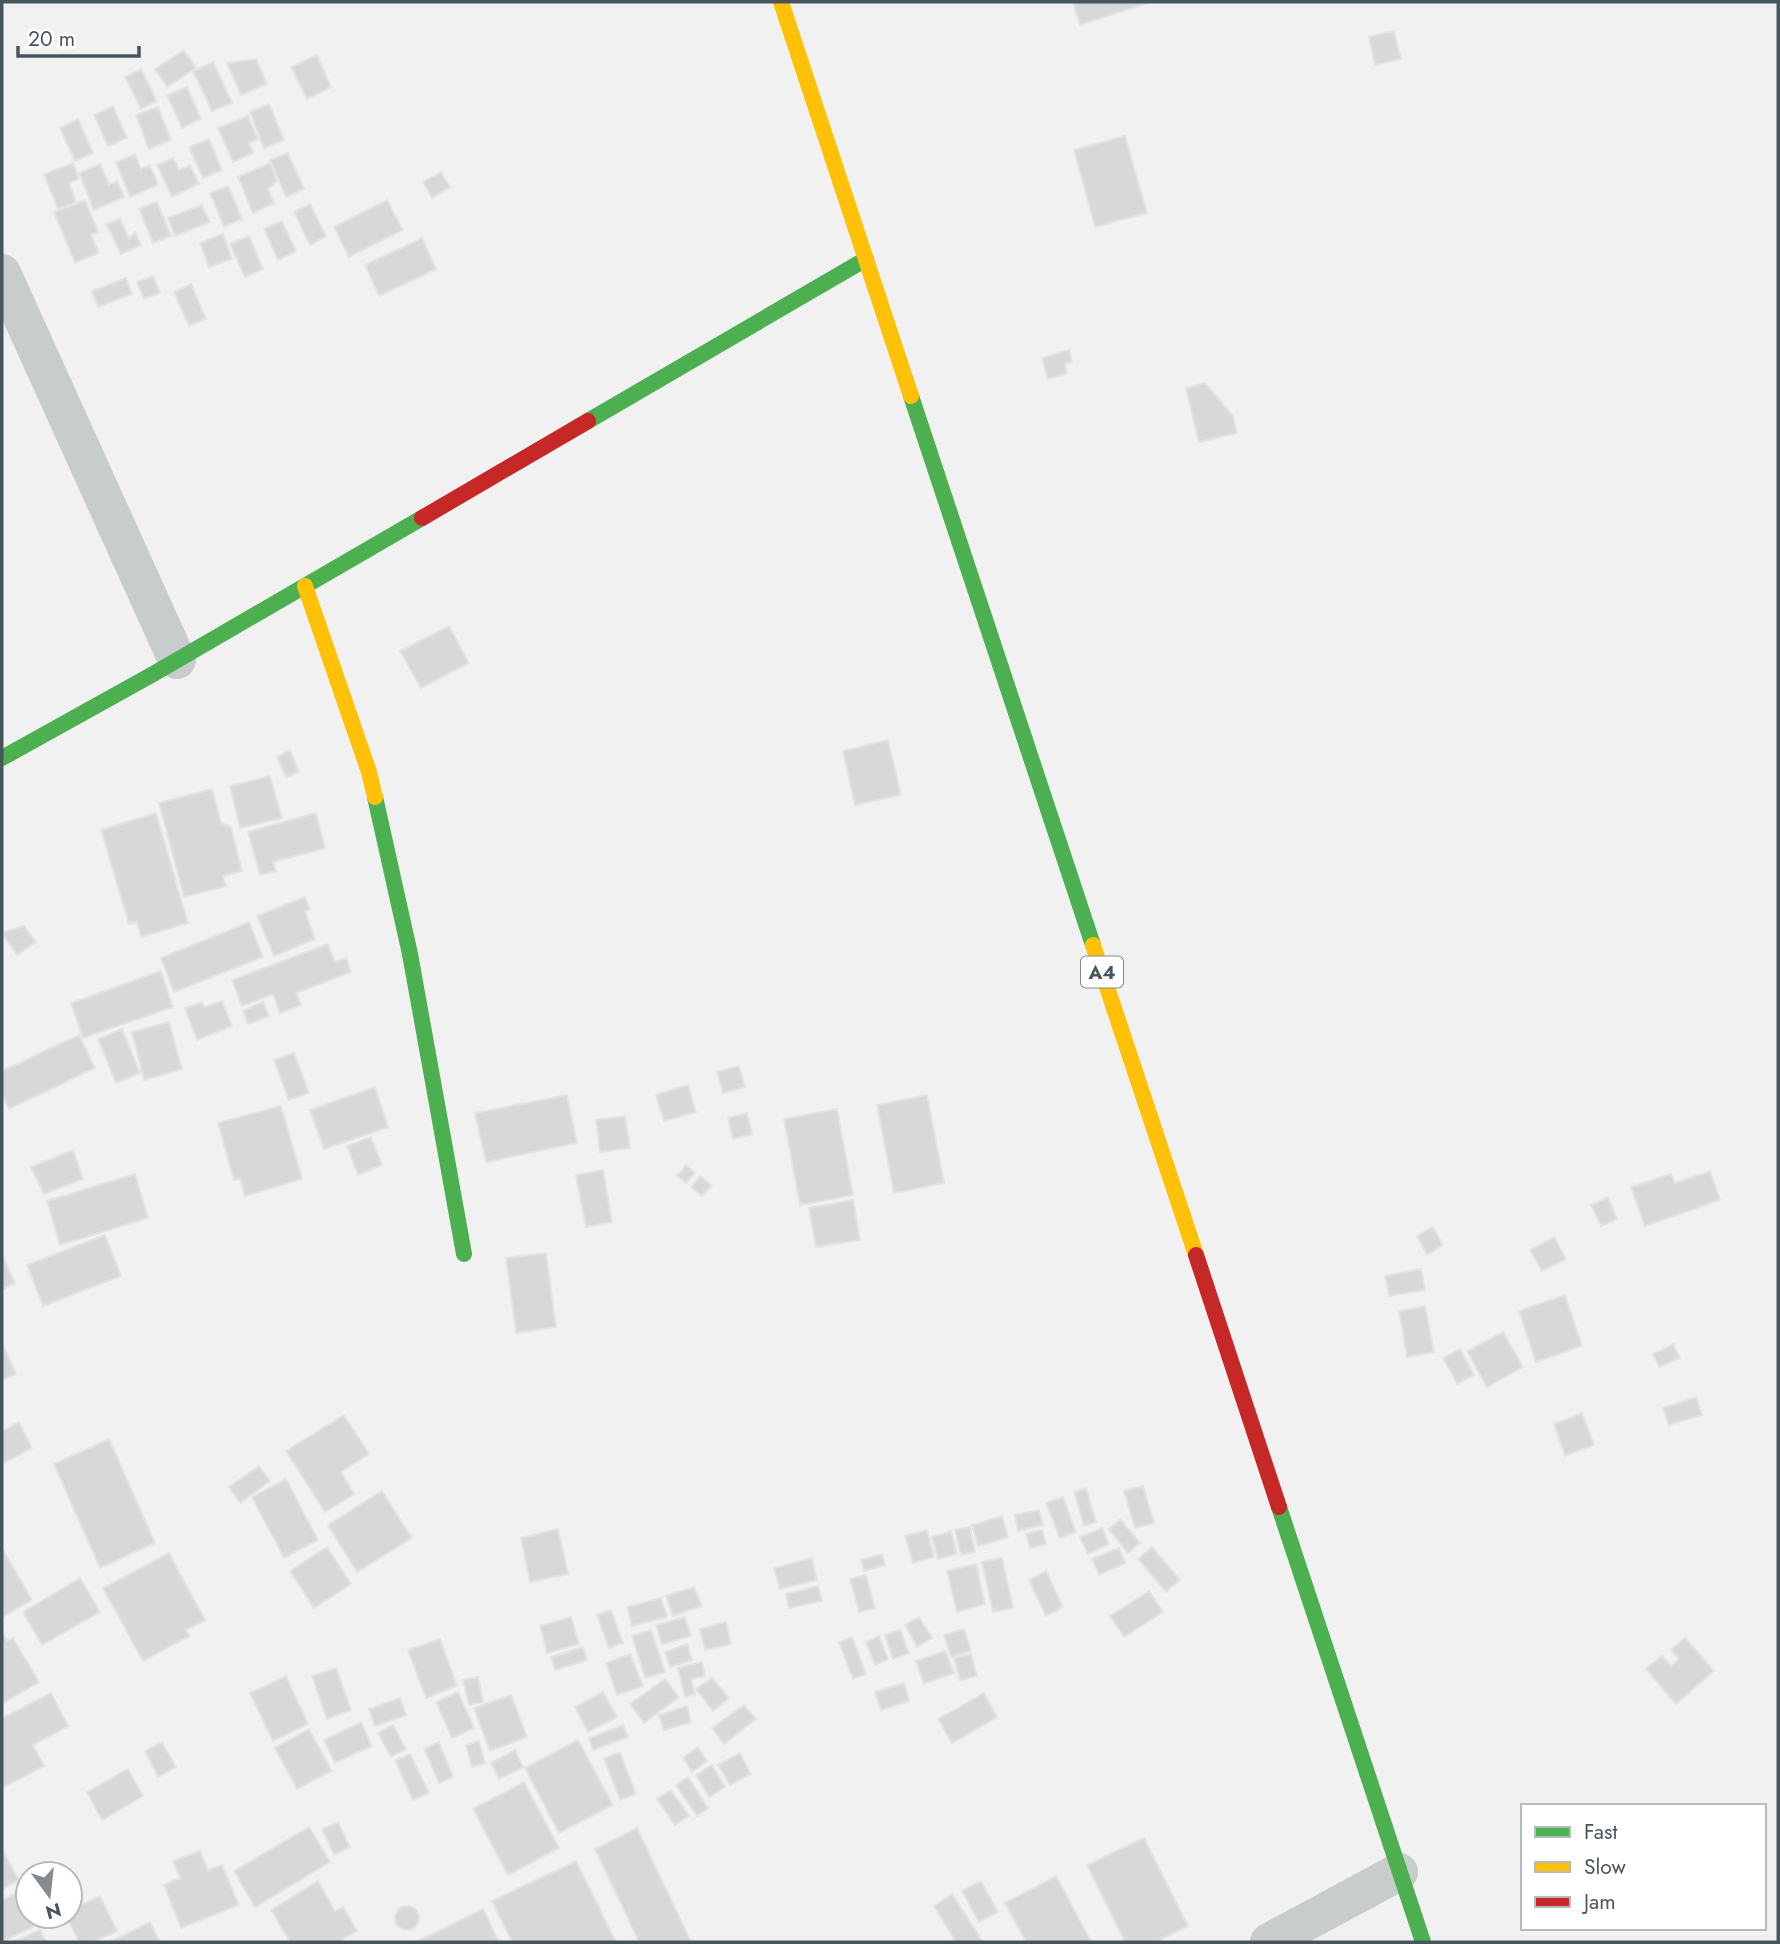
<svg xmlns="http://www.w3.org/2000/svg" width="1780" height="1944" viewBox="0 0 1780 1944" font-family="Jost,sans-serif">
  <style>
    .building { fill: #d7d9d9; stroke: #e2e3e4; stroke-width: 2 }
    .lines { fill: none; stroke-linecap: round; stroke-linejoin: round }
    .street { stroke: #c8cccd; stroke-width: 38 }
    .fast { stroke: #4caf50; stroke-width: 16 }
    .slow { stroke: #ffc107; stroke-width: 16 }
    .jam { stroke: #c62828; stroke-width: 16 }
    .labels { text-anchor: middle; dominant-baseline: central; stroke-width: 5; stroke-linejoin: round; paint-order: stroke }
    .shield { fill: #fff; stroke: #80888e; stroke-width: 2 }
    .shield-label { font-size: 19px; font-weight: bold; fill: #49555d }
  </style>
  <rect width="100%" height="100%" fill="#f1f1f1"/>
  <path class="building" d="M1073 2H1151L1080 25Z
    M1394 31 1401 59 1375 65 1369 37Z
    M184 50 196 68 167 87 155 69Z
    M317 55 331 87 307 99 291 67Z
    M256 59 267 84 241 95 227 63Z
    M213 62 232 103 212 111 193 71Z
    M141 69 157 101 141 109 125 77Z
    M187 87 201 119 182 128 167 95Z
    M269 104 284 140 264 148 250 112Z
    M113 106 127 138 108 146 94 115Z
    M158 107 171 140 149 149 136 115Z
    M248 116 258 139 249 143 253 153 233 162 218 128Z
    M78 119 93 153 75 161 60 128Z
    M1125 136 1147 213 1095 227 1074 150Z
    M209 139 222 170 203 178 189 147Z
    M288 153 304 189 286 197 270 160Z
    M135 154 141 169 150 165 158 185 130 197 116 162Z
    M173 158 179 170 190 165 199 184 172 197 157 165Z
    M73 163 79 179 69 183 76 202 58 209 44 174Z
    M270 163 277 181 268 189 274 203 253 213 238 177Z
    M100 164 109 185 117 181 124 197 94 210 79 173Z
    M441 172 450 187 432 198 423 182Z
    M228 186 242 219 224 227 210 193Z
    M85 200 98 232 91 235 99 253 75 263 54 212Z
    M387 200 403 230 349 257 334 227Z
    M157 202 171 236 153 243 139 209Z
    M310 204 326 236 310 245 294 212Z
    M202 205 210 222 175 236 168 218Z
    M120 219 129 239 135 232 141 245 121 254 106 224Z
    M282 221 296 251 278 260 264 229Z
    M223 234 232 259 209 267 200 243Z
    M249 236 263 269 245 277 230 244Z
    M422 238 436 269 379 296 365 265Z
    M153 276 160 293 144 299 137 282Z
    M126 278 132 294 98 307 92 291Z
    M191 284 206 319 189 326 174 292Z
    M1069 350 1072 362 1065 364 1067 373 1048 379 1042 358Z
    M1205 383 1233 416 1237 433 1199 442 1186 388Z
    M449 626 469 663 421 688 400 651Z
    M888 740 901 795 855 805 843 751Z
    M290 750 299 772 286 777 277 757Z
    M270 776 282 818 240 828 230 786Z
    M212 789 221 823 231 827 242 871 223 876 226 886 184 897 159 803Z
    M156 813 188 923 141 937 137 922 129 924 101 830Z
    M316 813 325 848 273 862 276 871 260 875 248 832Z
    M305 897 310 909 305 911 315 939 274 956 257 916Z
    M249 922 263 957 174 992 161 958Z
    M24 926 36 942 17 955 2 933Z
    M328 944 335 962 346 958 351 972 296 993 301 1005 280 1013 273 994 242 1006 232 980Z
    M161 971 173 1007 83 1038 71 1003Z
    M222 1001 232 1026 197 1040 185 1008 202 1002 204 1007Z
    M263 1002 269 1016 248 1024 243 1011Z
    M169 1022 182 1069 144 1080 132 1032Z
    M122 1029 140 1073 116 1083 98 1039Z
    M79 1035 95 1068 9 1109 2 1094V1071Z
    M294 1053 309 1093 289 1100 274 1060Z
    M739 1066 745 1087 723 1093 717 1072Z
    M688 1085 696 1112 664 1121 656 1095Z
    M375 1087 388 1127 324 1149 310 1110Z
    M567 1095 577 1143 486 1162 475 1113Z
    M927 1095 944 1183 894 1193 877 1105Z
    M281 1106 302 1179 245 1196 240 1179 234 1180 218 1123Z
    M837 1109 853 1195 800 1205 784 1119Z
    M747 1113 752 1134 733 1139 728 1118Z
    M625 1116 630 1148 600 1152 596 1120Z
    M371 1137 382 1165 358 1175 347 1146Z
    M73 1150 83 1179 44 1194 31 1167Z
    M686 1165 695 1173 686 1183 677 1176Z
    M603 1170 612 1222 586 1227 576 1175Z
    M1710 1171 1720 1200 1645 1226 1631 1187 1671 1174 1675 1183Z
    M135 1174 148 1218 60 1245 47 1201Z
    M700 1176 712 1186 702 1196 691 1187Z
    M1608 1197 1617 1219 1601 1226 1591 1205Z
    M853 1200 860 1240 816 1247 809 1208Z
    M1433 1227 1443 1245 1427 1255 1417 1236Z
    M105 1235 121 1276 43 1306 27 1265Z
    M1554 1237 1566 1259 1542 1271 1530 1250Z
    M546 1253 556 1327 516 1333 506 1258Z
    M2 1255 15 1283 2 1290Z
    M1421 1269 1425 1290 1389 1296 1385 1276Z
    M1565 1295 1582 1346 1536 1362 1519 1311Z
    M1425 1306 1434 1352 1407 1357 1399 1311Z
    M1503 1332 1523 1367 1487 1387 1467 1351Z
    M2 1343 16 1374 2 1380Z
    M1673 1344 1680 1358 1659 1367 1653 1354Z
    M1460 1349 1474 1375 1457 1384 1443 1358Z
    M1696 1397 1702 1415 1669 1425 1663 1408Z
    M1582 1413 1594 1445 1565 1456 1554 1424Z
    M344 1415 369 1454 341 1472 354 1494 325 1512 286 1451Z
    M19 1422 32 1448 4 1463 2 1459V1431Z
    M109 1439 155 1543 100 1568 54 1464Z
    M259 1466 270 1481 240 1503 229 1487Z
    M286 1479 318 1540 284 1558 252 1497Z
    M1143 1486 1154 1523 1135 1528 1124 1491Z
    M1086 1488 1096 1522 1084 1526 1074 1492Z
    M382 1491 412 1538 357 1572 328 1525Z
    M1063 1497 1076 1532 1060 1538 1046 1503Z
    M1039 1510 1043 1525 1018 1531 1015 1515Z
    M1002 1516 1008 1537 978 1546 972 1525Z
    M1120 1519 1140 1543 1128 1553 1109 1529Z
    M970 1527 975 1552 961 1555 955 1530Z
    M1102 1528 1109 1544 1088 1554 1080 1537Z
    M558 1529 568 1574 530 1582 521 1538Z
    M927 1530 934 1557 913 1563 905 1536Z
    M1042 1530 1046 1544 1030 1548 1026 1534Z
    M951 1531 957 1554 938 1559 932 1537Z
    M327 1547 351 1584 314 1608 290 1571Z
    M1152 1547 1180 1580 1166 1592 1138 1559Z
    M2 1548 32 1600 2 1617Z
    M1119 1548 1125 1563 1099 1575 1092 1559Z
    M169 1553 205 1620 186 1630 190 1636 143 1661 103 1588Z
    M882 1554 885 1565 864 1571 861 1560Z
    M812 1558 817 1580 780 1589 774 1568Z
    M1002 1558 1013 1608 993 1612 982 1562Z
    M976 1564 985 1604 957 1612 947 1571Z
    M1046 1571 1063 1607 1046 1616 1029 1580Z
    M866 1575 875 1608 859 1612 850 1579Z
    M80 1578 100 1612 42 1645 23 1612Z
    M818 1586 822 1601 789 1608 786 1594Z
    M694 1587 702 1606 673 1616 666 1596Z
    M1149 1591 1163 1612 1124 1637 1110 1616Z
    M661 1598 667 1617 632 1626 627 1607Z
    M611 1610 623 1643 609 1648 597 1615Z
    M571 1617 579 1644 547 1653 540 1626Z
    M685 1617 691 1636 662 1644 656 1625Z
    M919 1617 932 1638 917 1647 905 1625Z
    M726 1622 731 1644 705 1650 700 1629Z
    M964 1629 971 1651 951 1657 944 1635Z
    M651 1630 665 1672 645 1678 632 1636Z
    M900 1630 909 1653 893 1659 885 1635Z
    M2 1632 7 1641 13 1638 39 1682 2 1704Z
    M879 1636 888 1659 875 1665 866 1642Z
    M852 1637 866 1674 853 1679 839 1642Z
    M1685 1638 1714 1671 1676 1704 1646 1669 1662 1656 1671 1666 1679 1659 1671 1650Z
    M440 1639 457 1686 426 1698 408 1650Z
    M687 1644 692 1660 670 1667 665 1652Z
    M583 1647 587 1660 555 1670 551 1657Z
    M945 1651 954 1673 924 1684 916 1661Z
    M630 1654 643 1686 617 1695 606 1663Z
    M971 1654 977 1676 960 1680 954 1658Z
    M702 1662 705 1676 691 1679 695 1694 685 1697 678 1668Z
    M336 1668 351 1710 327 1719 312 1676Z
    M286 1676 308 1724 273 1741 250 1693Z
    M478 1677 483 1702 469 1705 463 1680Z
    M712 1678 729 1698 713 1711 696 1689Z
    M665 1679 679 1697 644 1723 630 1704Z
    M904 1683 909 1701 881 1710 875 1692Z
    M458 1692 474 1728 452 1738 436 1702Z
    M603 1692 617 1717 588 1732 575 1707Z
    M51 1693 68 1726 33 1745 44 1766 4 1787 2 1783V1718Z
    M984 1693 997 1717 952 1743 938 1719Z
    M511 1695 527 1737 490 1751 474 1708Z
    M400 1698 406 1715 375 1726 369 1709Z
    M744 1705 756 1719 724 1744 712 1728Z
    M687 1706 691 1722 664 1730 659 1715Z
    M361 1722 372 1746 335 1763 324 1740Z
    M393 1725 406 1749 391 1757 378 1733Z
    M623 1725 628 1737 593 1750 589 1738Z
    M309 1729 332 1771 297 1789 275 1748Z
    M578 1740 613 1805 559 1833 525 1768Z
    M479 1741 485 1763 472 1767 466 1745Z
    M162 1742 176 1767 158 1777 145 1751Z
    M439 1742 453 1777 439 1783 424 1749Z
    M698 1747 707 1761 692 1772 683 1758Z
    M515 1750 523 1767 499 1779 491 1763Z
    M620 1753 636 1794 620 1800 604 1758Z
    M740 1753 751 1774 730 1785 718 1765Z
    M410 1754 429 1793 413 1800 395 1760Z
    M712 1765 725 1787 709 1797 696 1775Z
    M128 1769 143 1796 102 1820 87 1792Z
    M688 1777 708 1808 697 1816 676 1785Z
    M524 1782 559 1848 508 1875 473 1809Z
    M671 1790 689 1816 675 1825 657 1799Z
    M338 1822 350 1847 334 1855 322 1829Z
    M309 1827 330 1862 255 1907 234 1871Z
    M637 1828 691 1942H639L595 1849Z
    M1144 1838 1188 1926 1156 1942H1125L1087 1865Z
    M2 1850 19 1880 2 1889Z
    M200 1851 208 1870 222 1865 239 1905 181 1928 164 1885 180 1878 173 1861Z
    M576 1861 616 1942H512L492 1901Z
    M1056 1876 1091 1941 1089 1942H1026L1005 1903Z
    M318 1881 335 1911 343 1907 357 1931 337 1942H290L271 1910Z
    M981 1881 998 1912 979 1922 962 1891Z
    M18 1892 33 1927 2 1942V1900Z
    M952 1894 983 1942H956L934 1906Z
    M100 1896 117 1931 93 1942H79L66 1916H70V1910Z
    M395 1918a12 12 0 1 1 24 0a12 12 0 1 1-24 0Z
    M483 1909 499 1942H416Z
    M150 1922 160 1942H109Z
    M40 1930 46 1942H12Z"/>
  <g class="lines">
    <path class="street" d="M2 273 177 660
      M1269 1942 1399 1872"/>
    <path class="fast" d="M911 396 1093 945
      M588 421 866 259
      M2 758 155 673 422 518
      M375 797 410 954 464 1254
      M1279 1507 1423 1942"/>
    <path class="slow" d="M781 2 911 396
      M305 586 369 772 375 797
      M1093 945 1196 1255"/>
    <path class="jam" d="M422 518 588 421
      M1196 1255 1279 1507"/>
  </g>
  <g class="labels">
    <rect class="shield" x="1081" y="956.5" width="42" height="31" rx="5"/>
    <g class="shield-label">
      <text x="1102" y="972">A4</text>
    </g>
  </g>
  <rect width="1780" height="1944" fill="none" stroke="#49555d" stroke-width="7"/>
  <rect x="1521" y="1804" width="245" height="126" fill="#ffffff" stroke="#b6bbbe" stroke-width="2"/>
  <rect x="1535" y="1827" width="35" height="10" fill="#4caf50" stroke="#b6bbbe" stroke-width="2"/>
  <text x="1584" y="1839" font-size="21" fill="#49555d">Fast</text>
  <rect x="1535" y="1862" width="35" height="10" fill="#ffc107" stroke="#b6bbbe" stroke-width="2"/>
  <text x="1584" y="1874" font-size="21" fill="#49555d">Slow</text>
  <rect x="1535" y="1897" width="35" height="10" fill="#c62828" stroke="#b6bbbe" stroke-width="2"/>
  <text x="1584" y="1909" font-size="21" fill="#49555d">Jam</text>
  <g transform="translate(49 1895) rotate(165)"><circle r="33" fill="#ffffff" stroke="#b6bbbe" stroke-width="2"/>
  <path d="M0-5L12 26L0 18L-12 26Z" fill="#848c91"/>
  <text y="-10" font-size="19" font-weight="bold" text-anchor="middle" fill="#49555d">N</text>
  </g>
  <path d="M18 46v10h121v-10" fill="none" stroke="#49555d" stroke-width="3.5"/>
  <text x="28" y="46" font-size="21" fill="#49555d" stroke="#ffffff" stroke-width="5" paint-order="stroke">20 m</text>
</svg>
